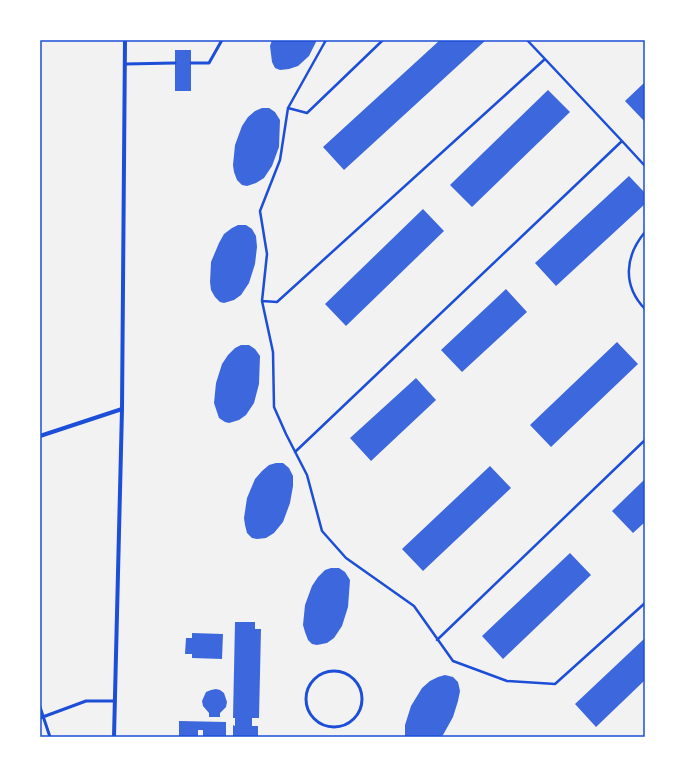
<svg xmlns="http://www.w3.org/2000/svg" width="685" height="777" viewBox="0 0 685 777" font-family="'Nunito Sans',sans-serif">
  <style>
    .building { fill: #3d67dc }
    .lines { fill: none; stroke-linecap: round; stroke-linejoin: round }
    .path { stroke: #1d4ed8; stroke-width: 2.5 }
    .service { stroke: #1d4ed8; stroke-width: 3 }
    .minor { stroke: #1d4ed8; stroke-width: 4 }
    .neatline { fill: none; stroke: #1d4ed8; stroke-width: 1.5 }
  </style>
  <rect width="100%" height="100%" fill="#f2f2f2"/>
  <path class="building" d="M272 40H317L309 56 298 66 289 69 280 70 275 68 272 62 270 46Z
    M440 40H486L344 170 323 147Z
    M175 50H191V91H175Z
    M645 82V122L625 101Z
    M548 90 570 112 472 207 450 185Z
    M262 108H269L275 112 280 120 279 147 272 166 264 178 256 183 247 186 242 185 237 180 234 172 233 165 235 145 242 126 248 117 255 111Z
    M629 176 645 193V204L556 286 535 263Z
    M423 209 444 231 346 326 325 304Z
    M238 225H246L252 229 256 236 257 247 255 264 249 283 241 295 234 300 224 303 220 302 215 297 211 290 210 282 211 262 219 243 224 234 232 228Z
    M506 289 527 312 462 372 441 350Z
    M617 342 638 364 551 447 530 425Z
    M241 345H249L255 349 260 356 259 384 254 403 246 415 239 420 229 423 225 422 219 418 214 403 216 383 222 364 228 355 235 348Z
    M416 378 436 400 371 461 350 438Z
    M276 463H283L289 468 293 476V486L290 503 283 522 274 533 266 538 257 539 252 538 247 533 245 525 244 518 247 498 255 479 262 471 269 465Z
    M490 466 511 488 423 571 402 549Z
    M645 479V522L633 533 612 511Z
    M570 553 591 575 503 659 482 636Z
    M331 568H339L345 572 350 580 348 607 342 626 334 638 327 643 317 645 312 644 308 640 305 632 303 625 305 605 312 586 318 577 325 570Z
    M235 622H255V629H261L259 718H252V726H258V737H233V725L235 726V718H233Z
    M192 633 223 634 222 659 192 658V654H185L186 638H192Z
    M645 638V680L596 727 575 704Z
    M445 675 453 677 458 682 460 691 458 701 453 717 443 735 440 737H405V725L411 706 422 688 430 681 438 677Z
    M216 689 220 690 224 693 227 702 226 707 220 713V717H209V713L203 706 202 701 206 692 211 690Z
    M179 721 226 722V737H203V730H198V737H179Z"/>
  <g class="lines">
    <path class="path" d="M326 40 288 108 280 160 260 211 267 254 262 301 273 352 274 407 286 434 307 475 322 531 346 558 414 606 453 661 507 681 555 684 645 603
      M288 108 307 113 383 40
      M622 141 645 166
      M645 232C625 256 622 285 645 309
      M262 301 277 302 545 59 527 40
      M295 452 622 141 545 59
      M437 640 645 440"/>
    <path class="service" d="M191 63H209L222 40
      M125 64 175 63
      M306 699a28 28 0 1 1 56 0a28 28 0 1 1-56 0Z
      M40 707 50 737
      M40 718 86 701H115"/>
    <path class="minor" d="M40 436 122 409
      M114 737 122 409 125 40"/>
  </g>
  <rect width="685" height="777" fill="none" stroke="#ffffff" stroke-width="82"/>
  <rect x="41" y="41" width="603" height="695" class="neatline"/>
</svg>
